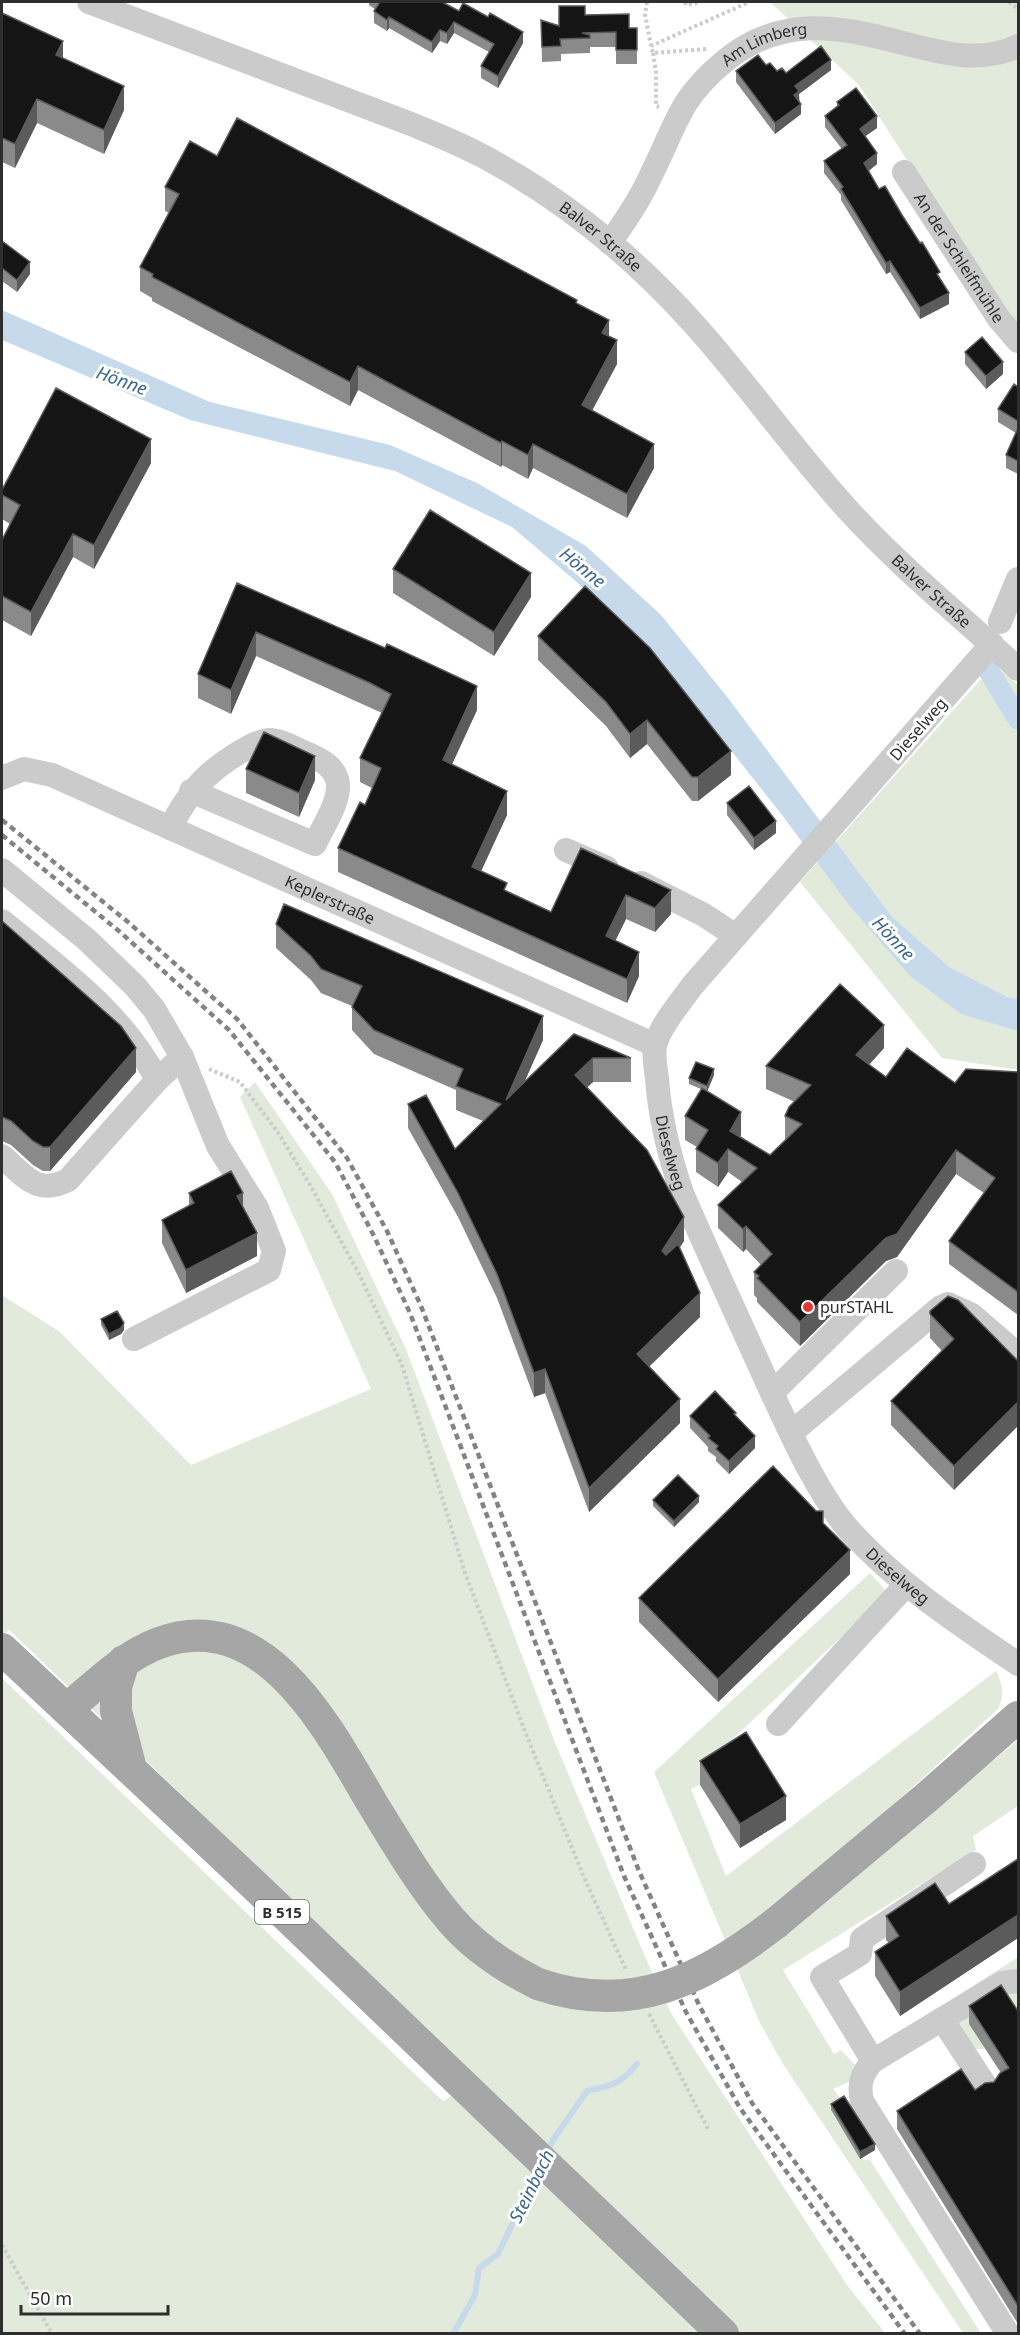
<svg xmlns="http://www.w3.org/2000/svg" width="1020" height="2335" viewBox="0 0 1020 2335" font-family="'Noto Sans',sans-serif">
  <style>
    .green { fill: #e2ebdb }
    .water { fill: #c7daeb }
    .lines { fill: none; stroke-linecap: round; stroke-linejoin: round }
    .stream { stroke: #c7daeb; stroke-width: 6 }
    .canal { stroke: #c7daeb; stroke-width: 21 }
    .path { stroke: #cbcbcb; stroke-width: 4; stroke-dasharray: 3 3; stroke-linecap: butt }
    .minor { stroke: #cbcbcb; stroke-width: 24 }
    .major { stroke: #a6a6a6; stroke-width: 32 }
    .rail { stroke: #838383; stroke-width: 4.5; stroke-dasharray: 6 4.5; stroke-linecap: butt }
    .major-bridge { stroke: #a6a6a6; stroke-width: 32 }
    .wall { fill: #8a8a8a }
    .shaded-wall { fill: #5b5b5b }
    .building { fill: #151515; stroke: #5b5b5b; stroke-width: 1.5 }
    .poi-dot { fill: #e53530; stroke: #fff; stroke-width: 2 }
    .labels { text-anchor: middle; dominant-baseline: central; stroke-width: 6; stroke-linejoin: round; paint-order: stroke }
    .shield { fill: #fff; stroke: #6d6d6d; stroke-width: 1.5 }
    .shield-label { font-size: 15px; font-weight: bold; fill: #2e2e2e }
    .street-label { font-size: 16px; fill: #2e2e2e; stroke: #fff }
    .poi-label { font-size: 16px; fill: #2e2e2e; stroke: #fff; text-anchor: start }
    .water-label { font-size: 18px; font-style: italic; fill: #3c6790; stroke: #fff }
  </style>
  <rect width="100%" height="100%" fill="#fff"/>
  <path class="green" d="M770 2H1018V327L952 231 859 85Z
    M1003 671 1018 685V1070L942 1058 800 882 980 680Z
    M255 1082 332 1194 406 1349 554 1740 647 1961 671 2013 847 2285 885 2333H2V1678L443 2101 466 2088 382 1986 9 1630 2 1635V1295L60 1332 191 1465 371 1389 240 1097Z
    M870 1573 888 1593 721 1750 700 1785 691 1789 726 1876 996 1671C1003 1685 1005 1694 998 1709L845 1849 782 1934 1018 1740V1806L973 1836 976 1850 783 1970 834 2054 841 2050 857 2067 851 2081 833 2089 843 2101 831 2111 860 2159 870 2160 981 2333H963L783 2064 760 2023 654 1772Z
    M1018 1957V1973L907 2028Z
    M1018 1987V2030L969 2024 985 2049H972L959 2028 958 2020Z"/>
  <path class="water" d="M2 310 210 402 390 445 477 483 586 546 661 615 728 698 892 917 949 967 1007 997 1018 999V1031L961 1014 910 976 848 904 782 815 669 672 599 601 512 527 395 471 190 420 2 340Z"/>
  <g class="lines">
    <path class="stream" d="M547 2153 553 2140 587 2091C611 2086 621 2084 637 2064
      M453 2334 475 2295 479 2268 498 2254 538 2170"/>
    <path class="canal" d="M989 671 1018 719"/>
    <path class="path" d="M647 2 645 14 651 46
      M685 2 686 5 701 2
      M1009 2 1018 9
      M706 49 653 53 651 46 749 2
      M653 53 656 72V106L659 107
      M209 1069 240 1082 279 1134 310 1185 359 1274 402 1365 465 1573 526 1734 583 1875 626 1970
      M649 2014 709 2131
      M2 2245 52 2334"/>
    <g class="minor">
      <path id="s1" d="M89 2 411 124C440 136 470 148 497 164 571 205 637 261 693 323 748 384 794 451 849 511 901 568 962 617 1018 669"/>
      <path id="s2" d="M904 172 999 319 1018 341"/>
      <path id="s3" d="M610 243C625 221 641 198 652 173 664 150 672 126 686 103 697 86 710 73 726 60 782 15 838 26 903 43 942 53 980 64 1018 46"/>
      <path d="M1000 622 1018 579"/>
      <path id="s4" d="M992 644 692 986C681 1002 659 1027 655 1046 653 1056 656 1069 657 1079 660 1119 669 1155 682 1193 709 1255 738 1318 766 1380 788 1427 816 1493 850 1531 899 1585 959 1624 1018 1664"/>
      <path id="s5" d="M2 778 24 769 52 775 655 1045"/>
      <path d="M170 828C188 793 205 773 240 752 249 747 258 741 269 740 282 740 296 749 308 754 321 760 336 767 338 784 339 804 323 826 315 844L191 791"/>
      <path d="M566 850 607 868"/>
      <path d="M2 870 86 939 134 985 154 1009 182 1057 218 1146 257 1208 274 1251 269 1270 134 1339"/>
      <path d="M641 883 704 915 736 936"/>
      <path d="M2 921C59 968 123 1013 157 1080"/>
      <path d="M2 1156C25 1176 36 1196 68 1180L157 1080 182 1057"/>
      <path d="M772 1393 896 1271"/>
      <path d="M791 1433 941 1307 948 1304 972 1315 1018 1355"/>
      <path d="M778 1724 906 1585"/>
      <path d="M942 2019 987 2088"/>
      <path d="M873 2061 822 1977 860 1954 862 1939 974 1864"/>
      <path d="M1008 2334 862 2101C858 2084 862 2073 873 2061L1002 1983 1018 1981"/>
    </g>
    <path class="major" d="M2 1649 252 1883 723 2334
      M124 1661 116 1687V1711L131 1769
      M67 1709C96 1685 124 1656 159 1643 265 1604 329 1730 372 1803 396 1842 421 1885 451 1920 475 1948 506 1968 538 1984
      M776 1923 926 1798 1018 1717"/>
    <path class="rail" d="M2 820 128 922 237 1019 347 1158 387 1231 421 1306 639 1871 699 2005 752 2103 920 2334
      M2 835 120 932 229 1030 335 1162 374 1236 410 1313 624 1876 686 2012 740 2108 905 2334"/>
    <path class="major-bridge" d="M538 1984C632 2016 703 1980 776 1923"/>
  </g>
  <path class="wall" d="M369 2H442L459 11 523 43 498 88 481 78V66L489 52 454 33 447 44 440 41 432 53 389 28 387 31 374 23V11L375 9 369 5Z
    M2 13 63 58 124 110 104 154 37 123 15 168 2 162Z
    M585 15 629 28H637V64H616V47H590V53L561 54V61L542 62 541 20 559 25Z
    M766 65 777 71 786 73 831 70 799 94 801 114 775 134 736 82V71Z
    M837 102 877 128 865 136 877 164 869 171 879 189 940 280 949 304 920 319 890 272 886 274 841 200V195L824 173V161L842 149 825 127V116L837 106Z
    M217 156 577 303 609 336 617 364 592 411 654 468 627 518 533 468 528 479 502 465 501 467 358 390 350 406 152 301V298L140 291V267L169 213 165 211V187Z
    M2 241 30 274 17 292 2 281Z
    M965 352 1003 374 986 389 965 364Z
    M1018 387V474L1006 468V455L1016 433 998 422V409Z
    M151 463 94 569 73 557 31 636 2 620V540L10 524 2 519V490Z
    M393 569 531 597 494 656 393 593Z
    M237 583 477 710 452 764 507 815 481 871 507 891 551 912 581 848 671 914 655 932 626 919 615 941 639 976 627 1003 338 872V848L365 805 372 788 360 782V758L382 713 256 656 231 714 198 698V674Z
    M538 636 731 775 698 801H692L647 744 630 758 606 726 538 660Z
    M246 769 315 780 299 817 246 793Z
    M727 803 776 833 754 850 727 815Z
    M2 921 136 1072 50 1171H43L33 1165 11 1145 2 1141Z
    M276 924 543 1040 524 1082 574 1034 631 1058V1082H593L587 1087 684 1241 679 1248 700 1317 649 1367 680 1423 589 1512 545 1393 534 1397 497 1298 458 1217 408 1128V1104L455 1149 483 1121 456 1110V1090L374 1054 352 1030V1006L321 993 311 980 276 948Z
    M884 1048 869 1065 886 1077 955 1083 1018 1072V1315L949 1264V1241L984 1193 956 1174 897 1257 886 1261 800 1346 757 1302V1298L754 1295V1272L761 1265 746 1249 743 1252 718 1228V1205L742 1182 728 1172 718 1187 696 1172V1149L697 1147 685 1140V1116L701 1089 689 1084V1078L714 1075 707 1091 741 1135 740 1137 770 1155 786 1140H785V1116L795 1102 766 1089V1066Z
    M189 1193 243 1206 257 1256 186 1293 162 1243V1220L189 1206Z
    M930 1311 1018 1361 954 1490 891 1425V1401L942 1351 930 1338Z
    M101 1319 124 1330 121 1334 109 1340 101 1325Z
    M690 1416H736L755 1448 729 1474 716 1461V1457L708 1451V1447L690 1428Z
    M653 1500 699 1502 674 1527 653 1506Z
    M823 1523 850 1574 718 1702 639 1622V1598Z
    M700 1761 786 1820 740 1848 700 1785Z
    M1018 1859V1938L900 2016 875 1976V1952L889 1943 886 1940V1916L949 1904Z
    M969 2006 1018 2011V2324L897 2129V2111L975 2090 994 2082 1001 2073 969 2024Z
    M831 2104 875 2150 860 2159 831 2110Z"/>
  <path class="shaded-wall" d="M389 17V28L387 31V20Z
    M454 22V33L447 44V33Z
    M440 30V41L432 53V42Z
    M523 32V43L498 88V76Z
    M63 41V65L56 55Z
    M831 60V70L799 94V102L794 106 795 86Z
    M124 86V110L104 154V130Z
    M37 99V123L15 168V144Z
    M801 104V114L775 134V123Z
    M877 116V128L860 140V129Z
    M877 153V164L864 174V163Z
    M890 261V272L886 274V263Z
    M30 262V274L17 292V280Z
    M949 293V304L920 319V308Z
    M609 320V344L602 333Z
    M617 340V364L582 429V405Z
    M1003 362V374L986 389V376Z
    M358 366V390L350 406V382Z
    M151 439V463L94 569V545Z
    M502 441V465L501 467V443Z
    M533 444V468L528 479V455Z
    M654 444V468L627 518V494Z
    M73 534V557L31 636V612Z
    M531 573V597L494 656V632Z
    M256 632V656L231 714V690Z
    M477 686V710L443 784V760Z
    M647 720V744L630 758V734Z
    M731 751V775L698 801V777Z
    M315 756V780L299 817V793Z
    M507 791V815L472 891V867Z
    M776 821V833L754 850V838Z
    M671 890V914L655 932V908Z
    M626 895V919L606 960V936Z
    M639 952V976L627 1003V979Z
    M543 1016V1040L506 1124V1100Z
    M884 1025V1048L856 1079V1055Z
    M136 1048V1072L50 1171V1147Z
    M593 1058V1082L575 1099V1075Z
    M714 1069V1075L707 1092V1086Z
    M741 1112V1135L732 1151 730 1131Z
    M728 1149V1172L718 1187V1163Z
    M956 1150V1174L897 1257 886 1261 800 1346V1322Z
    M243 1193V1216L237 1196Z
    M684 1217V1241L662 1275V1251Z
    M746 1226V1249L743 1252V1229Z
    M257 1233V1256L186 1293V1270Z
    M700 1293V1317L637 1378V1354Z
    M124 1323V1330L121 1334 109 1340V1334Z
    M545 1369V1393L534 1397V1373Z
    M680 1399V1423L589 1512V1488Z
    M1018 1402V1426L954 1490V1466Z
    M755 1436V1448L729 1474V1461Z
    M699 1496V1502L674 1527V1521Z
    M850 1550V1574L718 1702V1679Z
    M786 1796V1820L740 1848V1824Z
    M1018 1915V1938L900 2016V1992Z
    M875 2144V2150L860 2159V2152Z"/>
  <path class="building" d="M380 2H442L459 11 463 3 488 17 490 13 523 32 498 76 481 66 494 44 454 22 447 33 440 30 432 42 389 17 387 20 374 11Z
    M559 6H585V15L629 14V28H637V50H616V32L582 33 590 35V38L560 39 561 46 542 47 541 20 559 26Z
    M2 13 63 41 56 55 124 86 104 130 37 99 15 144 2 138Z
    M821 46 831 60 795 86 799 91 794 95 801 104 775 123 736 71 758 55 766 65 770 63 777 71 782 68 786 73Z
    M856 88 877 116 860 129 877 153 864 163 879 189 885 186 902 215 920 243 922 242 940 272 937 274 949 293 920 308 890 261 886 263 841 189 843 187 824 161 847 145 825 116 839 105 837 102Z
    M237 118 577 300 576 303 609 320 602 333 617 340 582 405 654 444 627 494 533 444 528 455 502 441 501 443 358 366 350 382 152 277 153 274 140 267 179 194 165 187 190 141 217 156Z
    M2 241 30 262 17 280 2 268Z
    M982 337 1003 362 986 376 965 352Z
    M1014 384 1018 387V421L998 409Z
    M56 388 151 439 94 545 73 534 31 612 2 596V540L20 505 2 495V490Z
    M1018 428V461L1006 455Z
    M430 510 531 573 494 632 393 569Z
    M237 583 385 648 387 644 477 686 443 760 507 791 472 867 507 883 504 890 551 912 581 848 671 890 655 908 626 895 606 936 639 952 627 979 338 848 360 802 365 805 381 768 360 758 391 694 370 683 256 632 231 690 198 674Z
    M585 586 650 648 731 751 698 777H692L647 720 630 734 606 702 538 636Z
    M264 732 315 756 299 793 246 769Z
    M749 786 776 821 754 838 727 803Z
    M284 904 543 1016 506 1100 574 1034 631 1058H593L575 1075 647 1150 684 1217 662 1251 666 1255 678 1244 700 1293 637 1354 680 1399 589 1488 545 1369 534 1373 497 1274 458 1193 408 1104 426 1095 455 1149 501 1104 456 1086 463 1069 374 1030 352 1007 362 986 321 969 311 956 276 924Z
    M2 921 121 1026 136 1048 50 1147H43L33 1141 11 1121 2 1117Z
    M840 984 884 1025 856 1055 886 1077 907 1048 955 1083 966 1069 1018 1072V1292L949 1241 995 1178 956 1150 897 1234 886 1238 800 1322 757 1278 759 1276 754 1272 772 1254 746 1226 743 1229 718 1205 757 1168 728 1149 718 1163 696 1149 708 1130 685 1116 702 1088 741 1112 730 1131 770 1155 802 1124 785 1116 789 1107 811 1085 766 1066Z
    M696 1062 714 1069 707 1086 689 1078Z
    M231 1171 243 1193 237 1196 257 1233 186 1270 162 1220 194 1203 189 1193Z
    M948 1296 958 1300 1018 1361V1402L954 1466 891 1401 954 1339 930 1314V1311Z
    M117 1311 124 1323 121 1328 109 1334 101 1319Z
    M715 1391 736 1413 734 1414 755 1436 729 1461 716 1449 718 1446 708 1438 710 1436 690 1416Z
    M773 1466 816 1511H823V1523L850 1550 718 1679 639 1598Z
    M678 1475 699 1496 674 1521 653 1500Z
    M746 1732 786 1796 740 1824 700 1761Z
    M1018 1859V1915L900 1992 875 1952 899 1936 886 1916 935 1883 949 1904Z
    M1001 1985 1018 2011V2306L897 2111 961 2069 975 2090 985 2083 994 2082 1000 2073 1009 2068 969 2006Z
    M844 2096 875 2144 860 2152 831 2104Z"/>
  <circle class="poi-dot" cx="808" cy="1307" r="6"/>
  <g class="labels">
    <rect class="shield" x="255" y="1900" width="54" height="24" rx="4.5"/>
    <g class="shield-label">
      <text x="282" y="1912">B 515</text>
    </g>
    <g class="street-label">
      <text stroke="none"><textPath href="#s3" startOffset="261">Am Limberg</textPath></text>
      <text stroke="none"><textPath href="#s1" startOffset="566">Balver Straße</textPath></text>
      <text stroke="none"><textPath href="#s2" startOffset="102">An der Schleifmühle</textPath></text>
      <text stroke="none"><textPath href="#s1" startOffset="1052">Balver Straße</textPath></text>
      <text transform="translate(918 729) rotate(-49)">Dieselweg</text>
      <text stroke="none"><textPath href="#s5" startOffset="357">Keplerstraße</textPath></text>
      <text stroke="none"><textPath href="#s4" startOffset="634">Dieselweg</textPath></text>
      <text stroke="none"><textPath href="#s4" startOffset="1120">Dieselweg</textPath></text>
    </g>
    <g class="poi-label">
      <text x="820" y="1307">purSTAHL</text>
    </g>
    <g class="water-label">
      <text transform="translate(122 380) rotate(20)">Hönne</text>
      <text transform="translate(583 567) rotate(39)">Hönne</text>
      <text transform="translate(894 938) rotate(47)">Hönne</text>
      <text transform="translate(531 2186) rotate(-64)">Steinbach</text>
    </g>
  </g>
  <rect width="1020" height="2335" fill="none" stroke="#2e2e2e" stroke-width="6"/>
  <path d="M21 2305v9h147v-9" fill="none" stroke="#2e2e2e" stroke-width="3"/>
  <text x="30" y="2305" font-size="18" fill="#2e2e2e" stroke="#ffffff" stroke-width="4.5" paint-order="stroke">50 m</text>
</svg>
